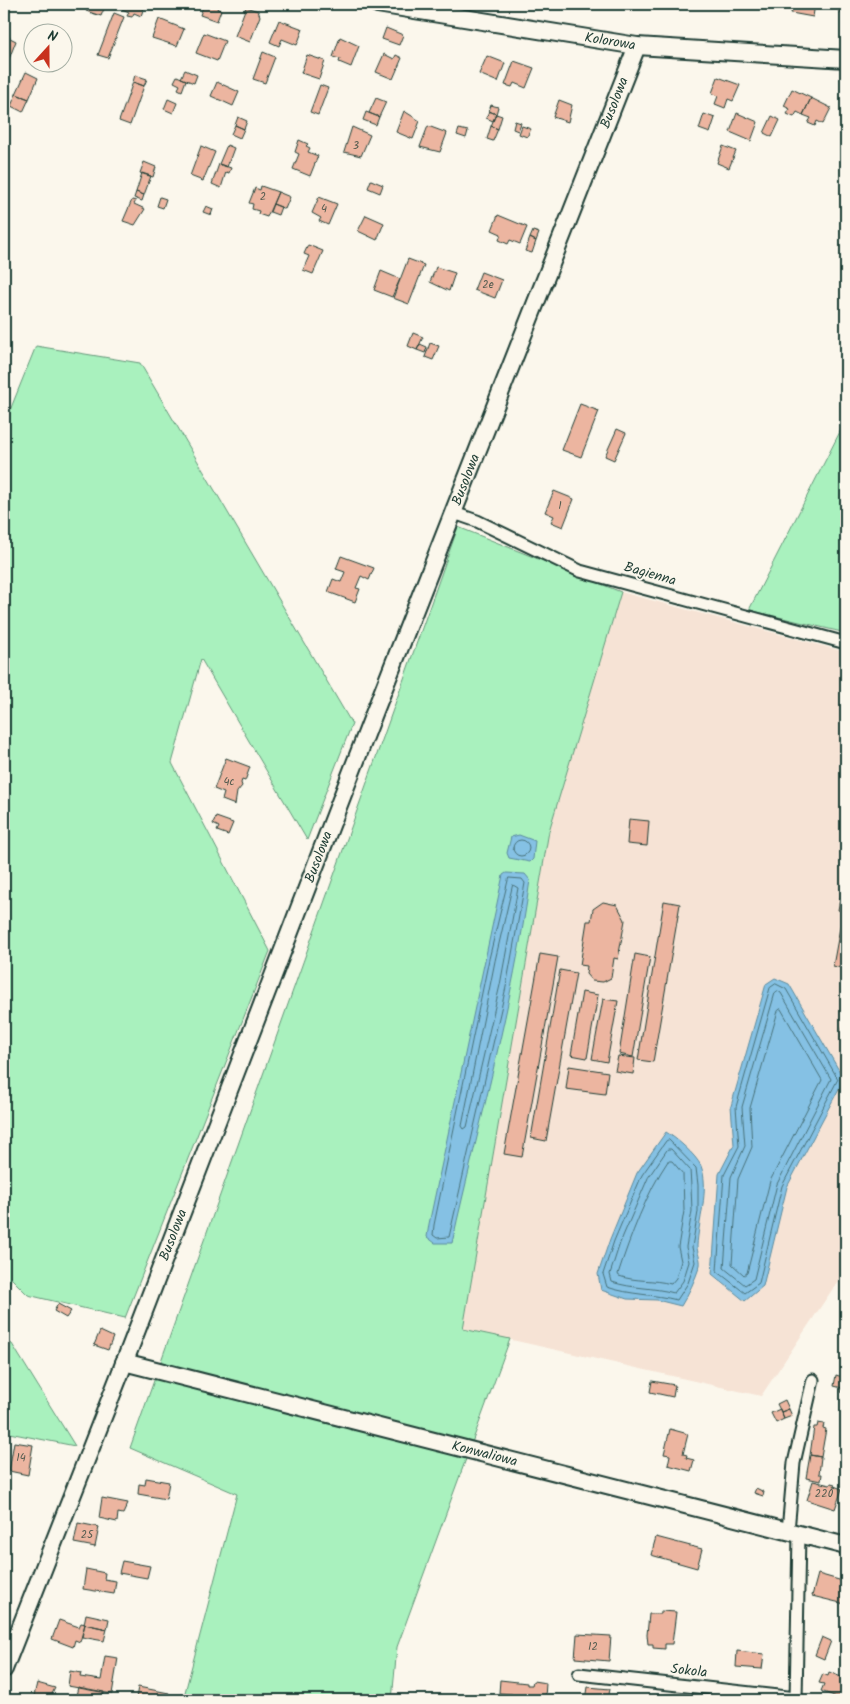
<svg xmlns="http://www.w3.org/2000/svg" width="850" height="1704" viewBox="0 0 850 1704" font-family="Kalam,sans-serif">
  <style>
    .built { fill: #f6e3d5 }
    .green { fill: #a9f1be; stroke: #649779 }
    .water { fill: #85c1e4; stroke: #5c8c9e }
    .lines { fill: none; stroke-linecap: round; stroke-linejoin: round }
    .shore { stroke: #48727a; stroke-width: 1 }
    .building { fill: #ecb5a0; stroke: #1f3d34 }
    .street-casing { stroke: #1f3d34; stroke-width: 15 }
    .secondary-casing { stroke: #1f3d34; stroke-width: 20 }
    .street { stroke: #fbf7ec; stroke-width: 11 }
    .secondary { stroke: #fbf7ec; stroke-width: 16 }
    .labels { text-anchor: middle; dominant-baseline: central; stroke-width: 4; stroke-linejoin: round; paint-order: stroke }
    .number-label { font-size: 11px; fill: #525b4f }
    .street-label { font-size: 14px; fill: #1f3d34; stroke: #fbf7ec }
  </style>
  <rect width="100%" height="100%" fill="#fbf7ec"/>
  <filter id="ink" filterUnits="userSpaceOnUse"><feTurbulence type="fractalNoise" baseFrequency=".02" numOctaves="2"/><feDisplacementMap in="SourceGraphic" scale="10" xChannelSelector="R" yChannelSelector="G"/><feConvolveMatrix kernelMatrix="1 2 1 2 8 2 1 2 1" color-interpolation-filters="sRGB"/></filter>
  <g filter="url(#ink)">
    <path class="built" d="M621 592 846 652V1269L761 1396 463 1329 549 831Z"/>
    <path class="green" d="M36 346 140 363 352 724 307 840 201 659 172 763 270 951 125 1318 28 1295 11 1278 4 1306V425Z
      M846 420V633L749 610Z
      M458 527 621 592 549 831 463 1329 510 1339 397 1647 392 1700H183L237 1494 130 1448Z
      M4 1341 12 1344 75 1446 4 1432Z"/>
    <path class="water" d="M519 835 535 841 533 859 530 862 509 858 507 853 511 837Z
      M506 873 525 874 530 880C513 1003 479 1123 452 1243H435L427 1237 429 1224 503 875Z
      M775 978 789 984 844 1079 787 1187 763 1286 745 1301 712 1274 719 1174 734 1145 731 1106 766 984Z
      M666 1132C676 1138 696 1155 701 1166 710 1189 698 1223 697 1246 697 1253 701 1258 700 1265 695 1280 689 1293 681 1306L657 1300 627 1299 601 1290 598 1274 610 1239 637 1173Z"/>
    <g class="lines">
      <path class="shore" d="M513 848a8 8 0 1 1 16 0a8 8 0 1 1-16 0Z
        M509 878 522 879 525 883 506 987 449 1237 437 1238 433 1235 434 1225 489 959Z
        M513 885 518 888 500 985 467 1127 464 1129 462 1126 495 961Z
        M776 984 786 989 838 1079 782 1186 759 1283 745 1293 717 1271 724 1175 739 1146 736 1107 770 988Z
        M778 991 781 993 831 1079 777 1184 754 1279 745 1285 724 1268 731 1177 745 1146 742 1107 775 993Z
        M781 1009 822 1080 770 1181 747 1273 744 1275 732 1264 738 1179 752 1147 750 1108 778 1011Z
        M669 1140 696 1168 698 1185V1212L692 1247 695 1262 688 1283 677 1300C654 1294 630 1295 607 1287L603 1274 614 1241 642 1175 666 1141Z
        M668 1149H671L690 1170 691 1186 692 1211 686 1247 689 1262 683 1281 674 1293C653 1287 633 1289 612 1282L610 1274 620 1243 648 1178Z
        M668 1161H672L683 1174 684 1211 678 1247 681 1261 676 1278 671 1284C653 1279 636 1282 619 1276L618 1274C630 1237 647 1192 668 1161Z"/>
    </g>
    <path class="building" d="M85 4H106L101 16 86 11 88 5Z
      M124 4H145L141 16 134 13 132 17 127 16 129 12 122 9Z
      M204 4 214 7 215 4 219 5 217 9 221 10 217 21 200 15Z
      M793 4H815L813 17 791 13Z
      M841 4H846V15L838 11Z
      M246 7 258 11 260 16 250 42 235 36Z
      M114 13 124 17 108 58 98 55Z
      M159 19 184 29 177 46 152 38Z
      M279 20 303 29 297 45 282 39 279 46 270 42Z
      M386 28 403 35 399 45 382 39Z
      M204 33 225 41 217 61 196 53Z
      M8 37 16 41 7 64 4 62V40L7 41Z
      M340 37 359 46 351 67 339 62 340 59 333 57Z
      M263 52 275 57 265 83 253 79Z
      M384 54 394 59 396 55 402 58 393 79 376 72Z
      M307 55 325 61 319 79 301 73Z
      M487 56 505 63 498 82 479 74Z
      M514 61 534 68 526 88 514 83 512 87 505 85Z
      M185 70 197 75 194 83 181 78Z
      M26 72 38 78 29 99 16 94Z
      M135 75 147 79 144 86 133 82Z
      M177 76 186 80 182 91 178 89 180 85 174 82Z
      M718 77 740 85 733 101 728 99 725 108 715 104 718 96 712 93Z
      M133 82 144 86 130 125 119 121Z
      M217 82 239 92 233 106 211 96Z
      M320 85 328 88 318 115 310 112Z
      M792 89 811 98 803 115 797 112 794 117 787 114 790 109 784 106Z
      M16 94 29 99 23 112 11 106Z
      M376 98 386 102 379 117 369 113Z
      M811 98 831 108 823 124 817 121 815 126 808 123 811 118 803 115Z
      M168 99 177 103 173 113 164 109Z
      M559 100 572 105 568 122 553 117Z
      M491 105 498 107 496 114 489 111Z
      M404 111 420 121 413 139 396 132Z
      M489 111 496 114 493 121 486 118Z
      M366 112 379 117 376 125 363 120Z
      M737 113 758 122 751 141 730 132Z
      M496 114 502 116 498 129 491 126Z
      M704 114 715 118 710 133 699 129Z
      M772 116 780 120 772 137 764 133Z
      M238 117 247 121 244 129 235 125Z
      M515 121 521 123 518 131 513 129Z
      M235 125 244 129 240 138 231 134Z
      M428 126 447 133 440 152 420 147Z
      M491 126 498 129 493 141 487 139Z
      M522 126 531 129 527 137 519 134Z
      M352 127 370 135 361 156 344 152Z
      M459 129 468 131 466 138 457 135Z
      M299 140 308 144 306 146 310 148 308 152 318 156 310 176 293 169 299 154 295 152Z
      M227 145 234 148 227 167 219 164Z
      M201 146 215 152 203 181 190 176Z
      M723 146 736 151 729 168 717 163Z
      M144 162 156 167 153 177 140 173Z
      M219 164 231 168 229 173 226 172 221 188 212 184Z
      M142 173 151 176 144 195 136 192Z
      M371 180 383 185 380 193 368 188Z
      M261 186 278 192 267 217 258 214 259 211 252 209 253 204 249 203 255 188 260 190Z
      M136 192 144 195 142 201 134 198Z
      M278 192 290 197 285 209 273 204Z
      M160 197 166 199 163 208 157 206Z
      M319 197 337 204 328 225 319 221 321 218 312 213Z
      M132 200 136 201 134 204 145 209 135 225 123 221Z
      M273 204 281 207 278 215 270 212Z
      M206 206 213 209 211 215 203 212Z
      M366 215 384 223 377 240 358 231Z
      M498 215 527 227 520 244 510 240 508 244 499 240 501 234 492 230Z
      M533 231 539 233 536 241 530 238Z
      M530 238 536 241 532 253 525 251Z
      M308 245 323 251 313 274 303 270 309 256 304 254Z
      M408 259 424 265 409 304 393 298Z
      M436 267 455 273 449 291 430 282Z
      M381 271 400 279 392 297 374 290Z
      M481 272 502 280 495 298 474 290Z
      M413 333 423 337 417 350 408 346Z
      M430 343 439 346 433 360 425 357Z
      M420 344 427 347 425 353 417 350Z
      M580 404 599 411 581 457 562 450Z
      M617 429 626 433 614 460 605 456Z
      M554 491 574 499 563 527 551 522 554 516 545 512Z
      M341 556 374 568 369 580 361 576 356 588 360 589 355 602 328 592 333 579 341 582 345 572 336 569Z
      M226 758 250 767 245 781 242 780 241 783 242 786 237 792 235 805 222 800 224 793 214 789Z
      M216 817 233 823 228 835 217 831 219 827 213 824Z
      M629 819 649 821 647 846 627 844Z
      M846 868V912L838 910Z
      M664 901 680 904 653 1062 638 1060Z
      M603 902 617 905 625 920 618 959 614 958 611 978 603 982 592 981 586 974 587 966 580 965 587 921H591L593 909Z
      M843 911 846 912V969L833 966Z
      M540 954 558 957 522 1157 504 1154Z
      M635 954 650 957 633 1057 619 1054Z
      M560 970 576 973 546 1141 531 1138Z
      M582 992 598 995 587 1058 571 1055Z
      M603 999 618 1001 607 1062 592 1059Z
      M846 1012V1039L841 1038Z
      M618 1056 635 1058 633 1074 615 1071Z
      M569 1066 608 1072 605 1094 566 1089Z
      M58 1304 71 1311 66 1318 54 1311Z
      M100 1331 113 1337 108 1350 94 1345Z
      M836 1375 846 1378V1394L841 1392 842 1388 834 1386Z
      M652 1381 675 1385 673 1397 650 1392Z
      M785 1400 789 1409 781 1412 777 1404Z
      M780 1409 784 1419 776 1423 771 1413Z
      M789 1409 792 1416 784 1419 781 1412Z
      M818 1423 824 1424 823 1428 826 1429 821 1457 810 1455 814 1427H817Z
      M670 1429 688 1434 683 1454 687 1455 686 1458 694 1460 691 1471 668 1465 670 1455 664 1454Z
      M14 1442 33 1445 28 1475 9 1471Z
      M810 1455 821 1457 819 1474H822L821 1481 806 1478Z
      M146 1478 169 1482 166 1499 138 1494 139 1484 145 1485Z
      M813 1481 830 1485 831 1483 835 1484 834 1486 842 1489 835 1509 807 1500Z
      M756 1488 764 1492 763 1496 754 1493Z
      M102 1498 128 1503 123 1514 118 1513 117 1522 99 1518Z
      M78 1523 99 1527 95 1547 74 1543Z
      M656 1537 702 1549 697 1568 651 1555Z
      M122 1561 150 1566 147 1578 119 1573Z
      M86 1569 105 1573 104 1579 116 1581 114 1594 83 1589Z
      M818 1574 846 1582 845 1604 812 1596Z
      M661 1611 676 1612 672 1644H665V1649L653 1648V1644H648L647 1635 649 1614H661Z
      M86 1614 109 1619 107 1629 84 1624Z
      M59 1620 79 1627 81 1623 85 1624 80 1642 75 1640 73 1647 52 1639Z
      M85 1624 107 1629 104 1641 82 1637Z
      M577 1634 611 1636 609 1661 575 1658Z
      M822 1637 831 1641 824 1659 815 1655Z
      M737 1651 764 1654 762 1669 736 1667Z
      M105 1656 118 1658 112 1694 68 1686 70 1671 81 1673 80 1677 101 1680Z
      M829 1672 846 1679V1689L842 1699 821 1691 824 1684 819 1683 823 1674 828 1676Z
      M500 1680 527 1683V1685H532L533 1681 546 1683 545 1698 512 1700V1694L499 1693Z
      M37 1683 55 1688 52 1694 57 1696 56 1700H33Z
      M78 1687 104 1692 103 1700H75Z
      M138 1687 169 1693 167 1700 136 1698Z
      M588 1687 610 1689 608 1700H586Z"/>
    <g class="lines">
      <defs>
        <path id="street" d="M454 513 477 521 580 571 846 643
          M788 1531 794 1463 813 1380
          M579 1674 796 1698
          M796 1700 799 1533"/>
        <g id="secondary">
          <path id="s1" d="M377 4 637 46 846 59"/>
          <path id="s2" d="M124 1362 846 1546"/>
          <path id="s3" d="M4 1669 118 1379 375 711 637 46"/>
        </g>
      </defs>
      <use href="#street" class="street-casing"/>
      <use href="#secondary" class="secondary-casing"/>
      <use href="#street" class="street"/>
      <use href="#secondary" class="secondary"/>
    </g>
  </g>
  <g class="labels">
    <g class="number-label">
      <text x="356" y="146">3</text>
      <text x="263" y="197">2</text>
      <text x="324" y="209">4</text>
      <text x="488" y="285">2e</text>
      <text x="560" y="506">1</text>
      <text x="229" y="782">4c</text>
      <text x="21" y="1458">14</text>
      <text x="824" y="1494">220</text>
      <text x="87" y="1535">25</text>
      <text x="593" y="1647">12</text>
    </g>
    <g class="street-label">
      <text stroke="none"><textPath href="#s1" startOffset="236">Kolorowa</textPath></text>
      <text stroke="none"><textPath href="#s3" startOffset="1681">Busolowa</textPath></text>
      <text stroke="none"><textPath href="#s3" startOffset="1276">Busolowa</textPath></text>
      <text transform="translate(650 574) rotate(16)">Bagienna</text>
      <text stroke="none"><textPath href="#s3" startOffset="871">Busolowa</textPath></text>
      <text stroke="none"><textPath href="#s3" startOffset="466">Busolowa</textPath></text>
      <text stroke="none"><textPath href="#s2" startOffset="372">Konwaliowa</textPath></text>
      <text transform="translate(689 1671) rotate(6)">Sokola</text>
    </g>
  </g>
  <rect width="850" height="1704" fill="none" stroke="#fbf7ec" stroke-width="20"/>
  <rect x="10" y="10" width="830" height="1684" fill="none" stroke="#1f3d34" stroke-width="2" filter="url(#ink)"/>
  <g transform="translate(48 48) rotate(21)"><circle r="24" fill="#fbf7ec" stroke="#a3ada2"/>
  <path d="M0-4L9 19L0 12L-9 19Z" fill="#c8321e"/>
  <text y="-8" font-size="14" font-weight="bold" text-anchor="middle" fill="#1f3d34">N</text>
  </g>
</svg>
